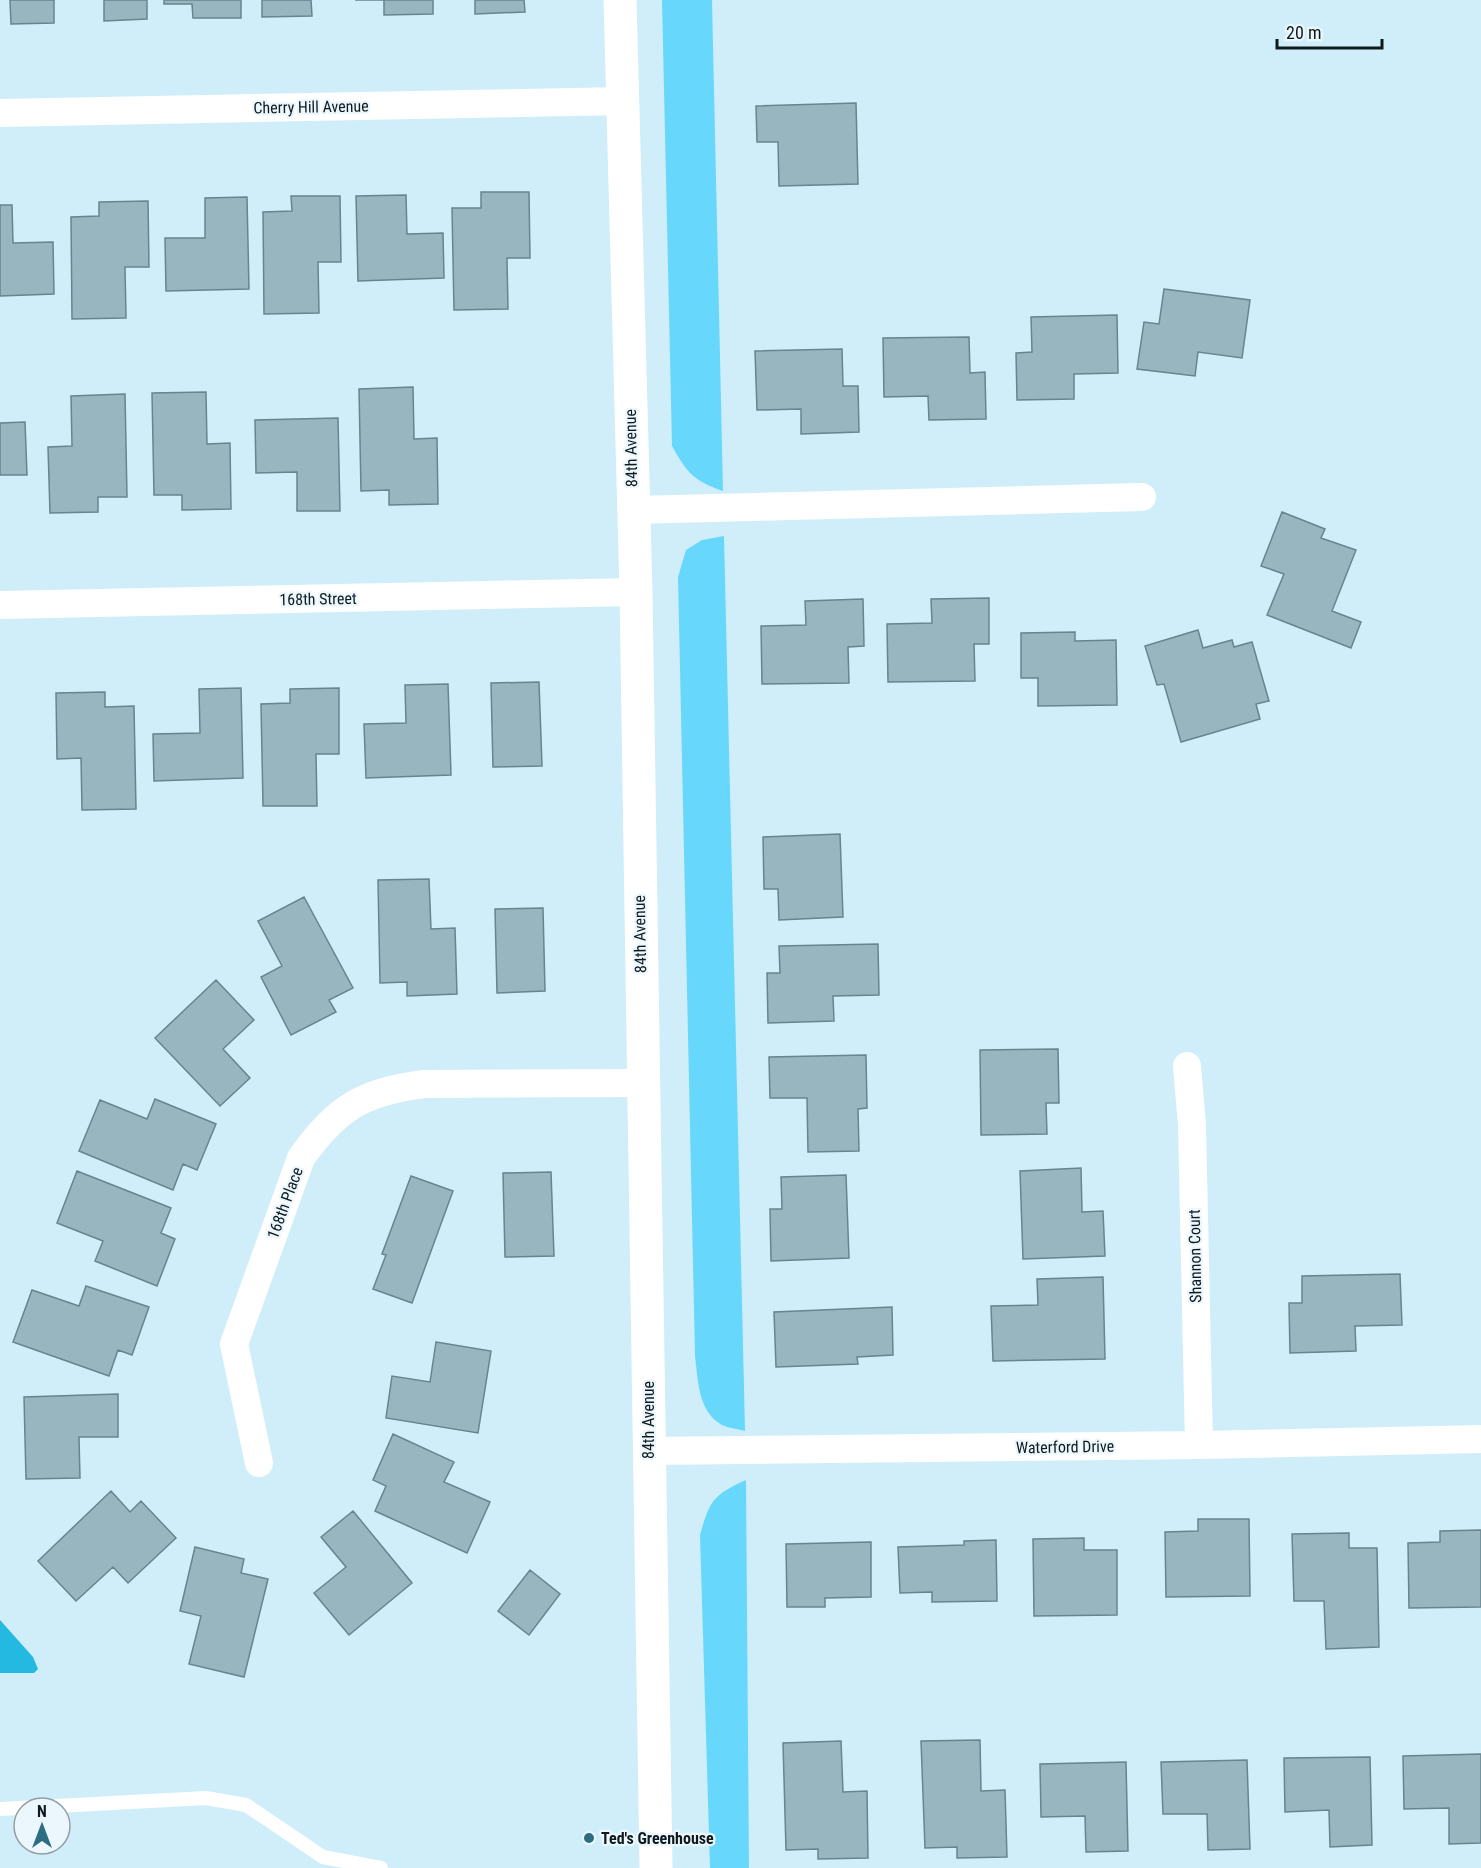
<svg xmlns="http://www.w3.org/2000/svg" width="1481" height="1868" viewBox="0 0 1481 1868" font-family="'Roboto Condensed',sans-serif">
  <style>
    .green { fill: #67d8fb }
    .water { fill: #23b9e0 }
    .building { fill: #98b6c0; stroke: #68848e; stroke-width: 1.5 }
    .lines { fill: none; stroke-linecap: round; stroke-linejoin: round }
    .service { stroke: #fff; stroke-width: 14 }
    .minor { stroke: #fff; stroke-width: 28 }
    .tertiary { stroke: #fff; stroke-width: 33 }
    .poi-dot { fill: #2d6d81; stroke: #ebf7fc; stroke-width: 2 }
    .labels { text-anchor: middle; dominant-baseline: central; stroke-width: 4.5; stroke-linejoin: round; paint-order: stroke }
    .street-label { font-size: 16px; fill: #0f1a1e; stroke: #ebf7fc }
    .poi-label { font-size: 16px; font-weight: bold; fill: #0f1a1e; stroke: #ebf7fc; text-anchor: start }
  </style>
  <rect width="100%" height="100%" fill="#cfeef9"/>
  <path class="green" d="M662 0H712L723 491C694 481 687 473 672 446Z
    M724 536 745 1431C738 1429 728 1428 722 1425 698 1412 698 1380 695 1356L678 577 686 550 702 540Z
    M746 1480 749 1868H710L700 1535C710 1500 713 1495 746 1480Z"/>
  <path class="water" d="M0 1620 33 1657 38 1669 34 1673H0Z"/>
  <path class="building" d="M10 0H54V23L11 24Z
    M104 0H147V19L104 21Z
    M164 0H241V18H193L192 4H164Z
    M262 0H311L312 16 262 17Z
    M355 0H433V14L384 15V0Z
    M475 0H524L525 12 475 14Z
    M856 103 858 184 779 186 778 142H757L756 106Z
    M481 192H529L530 258H507L508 309 454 310 452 208H481Z
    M406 195 407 234 443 233 444 278 358 281 356 196Z
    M291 196H340L341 262H318L319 313 264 314 263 212 292 211Z
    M247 197 249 289 166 291 165 238H205V198Z
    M148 201 149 267H125L126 318 72 319 71 217 99 216V202Z
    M0 205H12L13 243 53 242 54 294 0 296Z
    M1164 289 1250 300 1242 358 1198 352 1195 376 1137 369 1144 322 1159 324Z
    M1117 315 1118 373 1074 374V399L1017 400 1016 353 1032 352 1031 317Z
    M969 337 970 373 985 372 986 419 929 420 928 396 884 397 883 338Z
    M842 349 843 386H858L859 432 801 434V409L757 410 755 351Z
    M413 387 414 439 437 438 438 504 389 505V490L361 491 359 389Z
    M206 392 207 444 230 443 231 509 182 510V495H154L152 393Z
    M125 394 127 497H98V512L50 513 48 447 72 446 71 396Z
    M338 418 340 511H297V472L256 473 255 420Z
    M25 422 27 475H0V423Z
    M1282 512 1325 529 1321 538 1356 550 1332 611 1361 622 1351 648 1267 615 1284 574 1261 566Z
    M989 598V644H974L975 681 888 682 887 624 932 623 931 599Z
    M863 599 864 646 848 647 849 683 762 684 761 626 806 625 805 601Z
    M1198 630 1203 648 1232 640 1234 647 1252 642 1269 701 1256 704 1260 719 1181 742 1164 684 1157 685 1145 646Z
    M1075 632V641L1116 640 1117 705 1038 706V678H1021V633Z
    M539 682 542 766 493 767 491 683Z
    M448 684 451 775 366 778 364 724 406 723 405 685Z
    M241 688 243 778 154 781 153 734 200 733 199 689Z
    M339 688V754H316L317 806H263L261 704 290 703V689Z
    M105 692V707L134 706 136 809 82 810 81 758 57 759 56 693Z
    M840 834 843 917 779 920 778 889H764L763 837Z
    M429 879 431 929 455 928 457 994 407 996V982L380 983 378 880Z
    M304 897 353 988 329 1000 336 1012 291 1035 261 977 282 966 258 921Z
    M543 908 545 991 497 993 495 909Z
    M878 944 879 995 833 996 834 1021 768 1023 767 973H780L779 946Z
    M216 980 254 1020 223 1049 250 1078 220 1106 155 1038Z
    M1058 1049 1059 1103H1046L1047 1134 981 1135 980 1050Z
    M866 1055 867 1108 858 1109 859 1151 808 1152 807 1098H770L769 1057Z
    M155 1099 216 1124 197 1170 183 1164 173 1190 79 1151 100 1100 147 1119Z
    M1081 1168 1082 1212 1103 1211 1105 1256 1023 1259 1020 1171Z
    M77 1171 171 1208 161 1233 175 1239 157 1286 95 1261 103 1241 57 1223Z
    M551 1172 554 1256 505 1257 503 1173Z
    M846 1175 849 1258 771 1261 770 1209H782L781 1177Z
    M411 1176 453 1191 412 1303 373 1289 386 1255 382 1254Z
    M1400 1274 1402 1325 1355 1326 1356 1351 1290 1353 1289 1303H1302V1276Z
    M1103 1277 1105 1359 993 1361 991 1306 1038 1305 1037 1279Z
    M86 1286 149 1307 132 1355 118 1350 109 1376 13 1342 32 1290 79 1306Z
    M892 1307 893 1355 857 1357 858 1364 776 1367 774 1312Z
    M436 1342 491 1351 478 1433 386 1418 392 1376 430 1382Z
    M118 1394V1437H79L80 1478 26 1479 24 1397Z
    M393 1434 454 1462 444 1482 490 1502 467 1553 375 1511 386 1486 373 1480Z
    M111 1491 130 1512 141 1501 176 1538 128 1583 113 1567 76 1601 38 1561Z
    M353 1511 412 1583 349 1635 314 1593 346 1567 321 1537Z
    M1198 1519H1249L1250 1596 1166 1597 1165 1532 1198 1531Z
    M1481 1530V1607L1409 1608 1408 1543 1440 1542V1531Z
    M1349 1533V1548H1377L1379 1647 1326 1649 1324 1601H1294L1292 1534Z
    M1084 1538V1550H1117V1615L1034 1616 1033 1539Z
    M996 1540 997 1601 932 1602V1592L900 1593 898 1547 964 1545V1541Z
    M871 1542V1597L825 1598V1607H787L786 1544Z
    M195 1547 244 1559 241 1573 268 1579 244 1677 189 1664 201 1616 180 1611Z
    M530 1570 560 1594 529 1635 498 1611Z
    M980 1740 981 1791 1005 1790 1007 1857 957 1858V1847L925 1848 921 1741Z
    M841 1741 843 1792 867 1791 868 1858 818 1859V1849L786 1850 783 1743Z
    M1481 1754V1843L1449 1844V1808L1404 1809 1403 1756Z
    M1370 1757 1372 1845 1330 1847 1329 1810 1285 1812 1284 1758Z
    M1247 1760 1250 1849 1208 1850 1207 1814H1163L1161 1762Z
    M1126 1762 1128 1851 1086 1852 1085 1816 1041 1817 1040 1764Z"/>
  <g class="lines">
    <path class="service" d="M0 1809 206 1798 246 1805 323 1857 381 1868"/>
    <path class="minor" d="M0 113 623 101
      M632 510 1142 497
      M0 605 636 592
      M1187 1066 1192 1125 1199 1445
      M648 1451 1199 1445 1481 1439
      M259 1463 234 1344 301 1158C336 1108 364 1091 425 1084L642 1083"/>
    <path class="tertiary" d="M620 0 636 592 656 1868"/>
  </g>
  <circle class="poi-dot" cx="589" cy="1838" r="6"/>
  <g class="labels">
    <g class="street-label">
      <text transform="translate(311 107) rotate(-1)">Cherry Hill Avenue</text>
      <text transform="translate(631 448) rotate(-91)">84th Avenue</text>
      <text transform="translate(318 599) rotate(-1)">168th Street</text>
      <text transform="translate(640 934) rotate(-91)">84th Avenue</text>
      <text transform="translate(285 1203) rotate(-70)">168th Place</text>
      <text transform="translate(1195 1256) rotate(-91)">Shannon Court</text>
      <text transform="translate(648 1420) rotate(-90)">84th Avenue</text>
      <text transform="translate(1065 1447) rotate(-1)">Waterford Drive</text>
    </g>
    <g class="poi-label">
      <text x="601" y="1838">Ted's Greenhouse</text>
    </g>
  </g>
  <g transform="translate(42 1826)"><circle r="28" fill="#ebf7fc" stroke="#939fa3" stroke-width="1.5"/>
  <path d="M0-4.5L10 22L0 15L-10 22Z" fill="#2d6d81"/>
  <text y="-9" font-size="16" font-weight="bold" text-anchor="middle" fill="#0f1a1e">N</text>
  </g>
  <path d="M1277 39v9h105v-9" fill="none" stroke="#0f1a1e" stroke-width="3"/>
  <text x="1286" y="39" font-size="18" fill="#0f1a1e" stroke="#ebf7fc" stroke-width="4.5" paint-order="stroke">20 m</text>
</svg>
